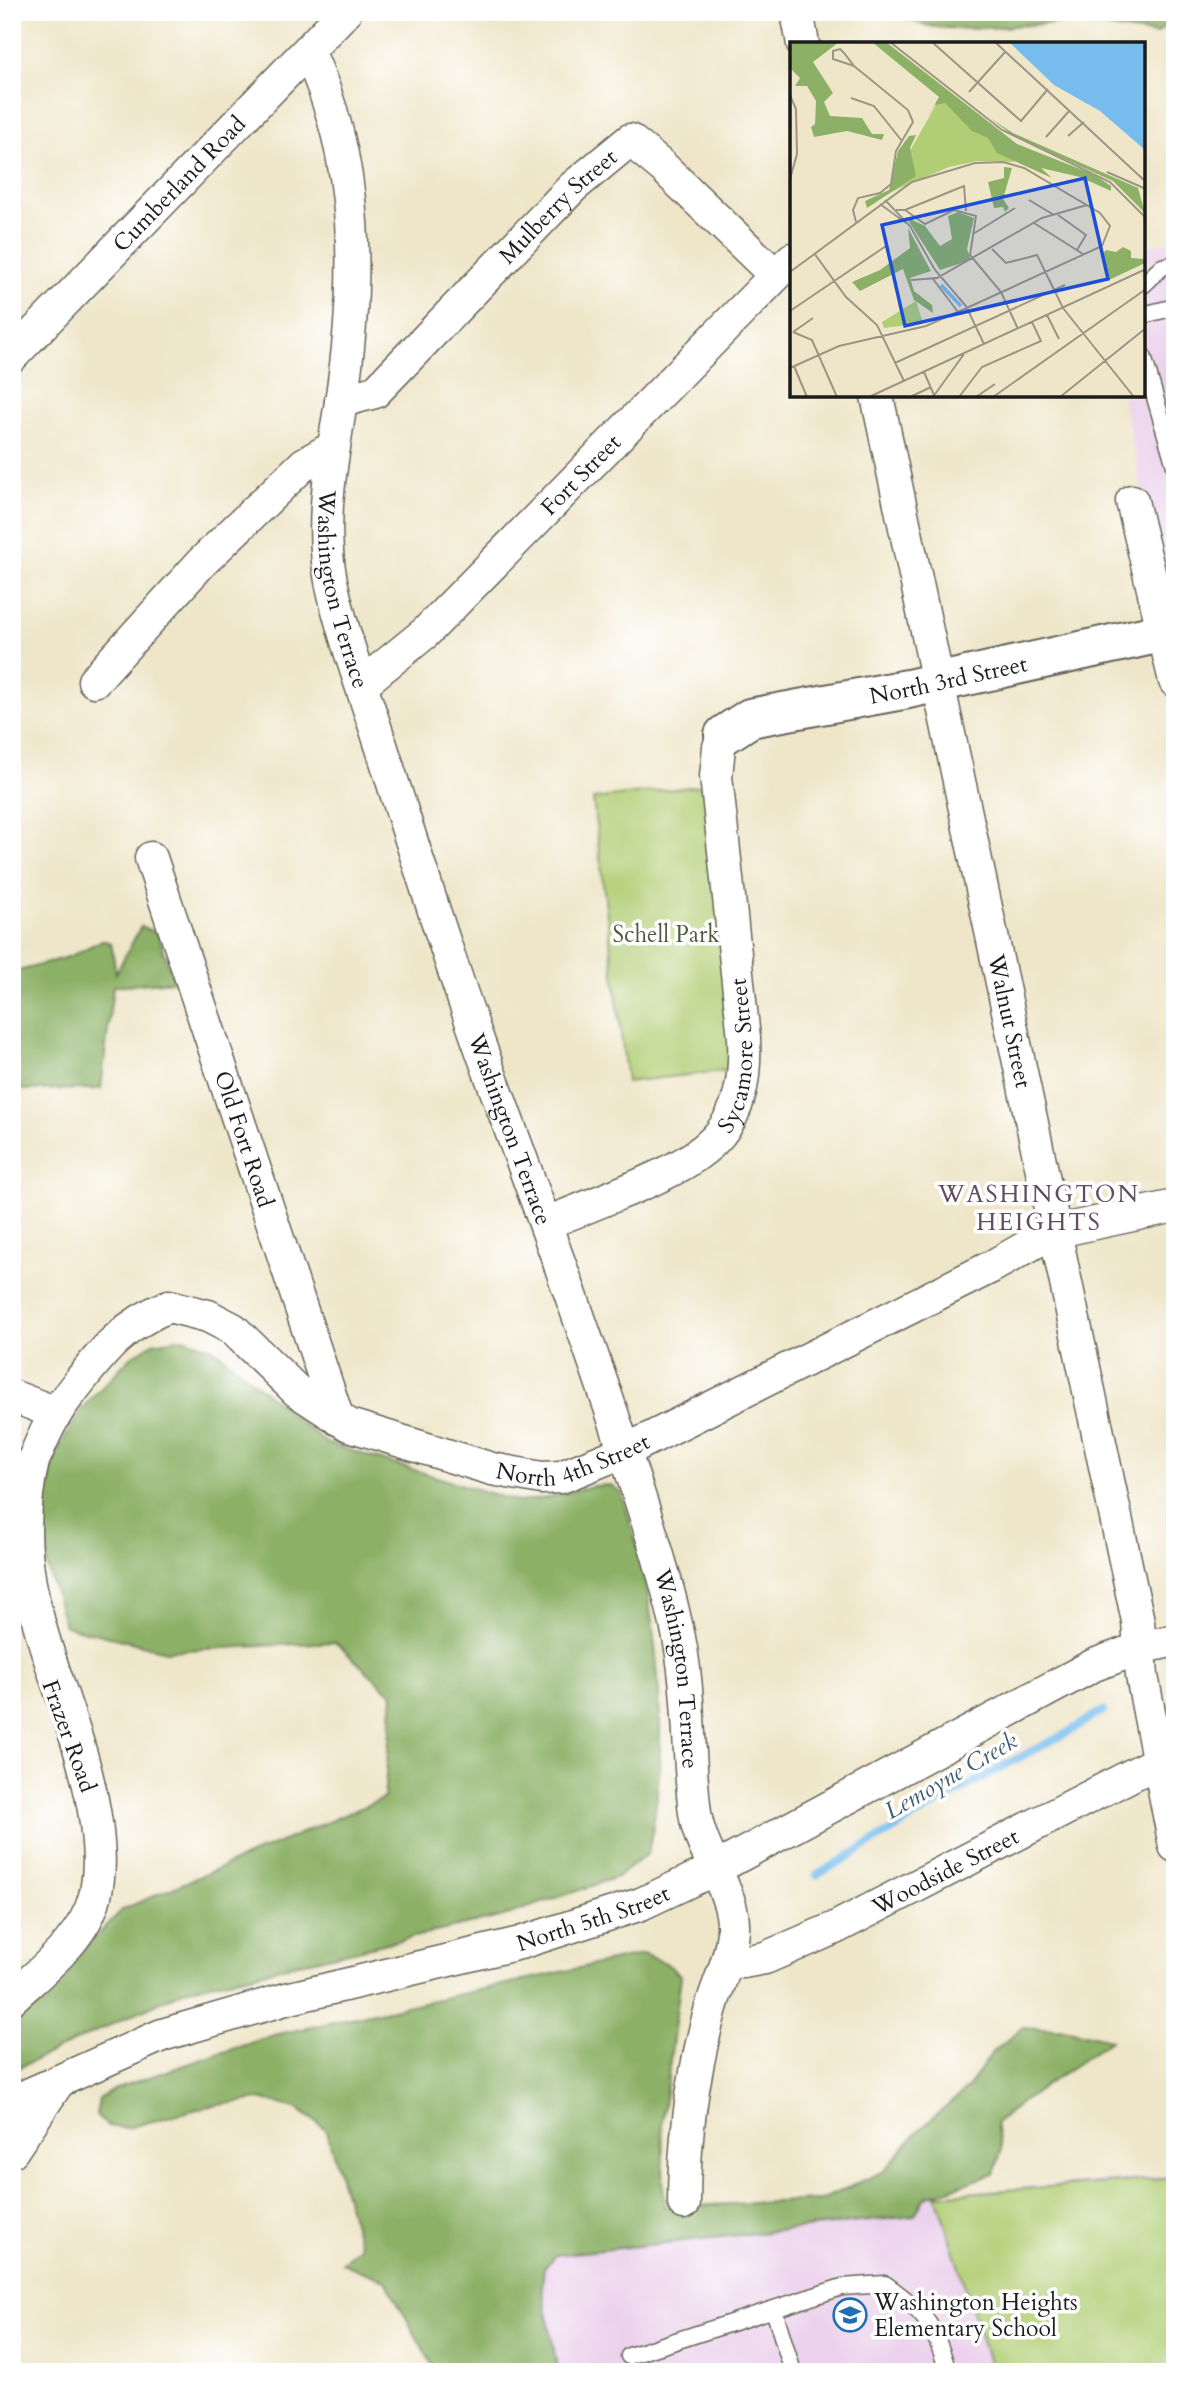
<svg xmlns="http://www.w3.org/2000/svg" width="1187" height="2384" viewBox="0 0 1187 2384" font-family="Cardo,serif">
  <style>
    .built { fill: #ebd1ec }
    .green { fill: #b1ce75; stroke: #667548; stroke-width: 2 }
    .forest { fill: #8cb166; stroke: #546641; stroke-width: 2 }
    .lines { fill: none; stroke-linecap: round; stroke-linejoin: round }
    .stream { stroke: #76bdee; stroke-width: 8 }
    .service-casing { stroke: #666359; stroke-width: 19 }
    .minor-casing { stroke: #666359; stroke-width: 35 }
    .tertiary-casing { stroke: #666359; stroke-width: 42 }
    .service { stroke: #fff; stroke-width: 16 }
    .minor { stroke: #fff; stroke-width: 32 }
    .tertiary { stroke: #fff; stroke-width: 38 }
    .labels { text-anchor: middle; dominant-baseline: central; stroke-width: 7; stroke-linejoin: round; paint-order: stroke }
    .street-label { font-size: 23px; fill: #1c1c1c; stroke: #fff }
    .park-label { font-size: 23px; fill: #505a3b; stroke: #fff }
    .poi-label { font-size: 23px; fill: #1c1c1c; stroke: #fff; text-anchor: start }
    .neighbourhood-label { font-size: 24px; letter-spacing: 2px; fill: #614d61; stroke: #fff }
    .water-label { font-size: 24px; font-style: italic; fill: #405c70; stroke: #fff }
    .inset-river { fill: none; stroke: #76bdee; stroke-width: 3.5 }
    .inset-road { fill: none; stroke: #9b9584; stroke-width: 2 }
    .view { fill: #1d4ed8; fill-opacity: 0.15; stroke: #1d4ed8; stroke-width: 3.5 }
    .inset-edge { fill: none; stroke: #1c1c1c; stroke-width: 3.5 }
  </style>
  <rect width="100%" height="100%" fill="#fff"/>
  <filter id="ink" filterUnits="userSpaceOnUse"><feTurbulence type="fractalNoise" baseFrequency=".0143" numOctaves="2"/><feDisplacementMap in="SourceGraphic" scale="14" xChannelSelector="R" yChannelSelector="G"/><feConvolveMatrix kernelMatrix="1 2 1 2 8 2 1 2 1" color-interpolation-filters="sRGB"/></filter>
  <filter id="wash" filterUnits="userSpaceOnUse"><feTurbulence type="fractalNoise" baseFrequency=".00686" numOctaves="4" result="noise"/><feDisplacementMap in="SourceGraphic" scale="28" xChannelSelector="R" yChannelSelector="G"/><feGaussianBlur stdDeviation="1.57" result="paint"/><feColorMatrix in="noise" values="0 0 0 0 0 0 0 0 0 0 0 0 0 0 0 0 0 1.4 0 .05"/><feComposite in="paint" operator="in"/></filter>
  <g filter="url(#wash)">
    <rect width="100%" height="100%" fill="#efe6c9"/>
    <path class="built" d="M1175 240V647L1122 396H1143V247Z
      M1175 2175V2372H544L505 2258 935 2194Z"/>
    <path class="green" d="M704 785 738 1069 627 1082 593 799Z
      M1175 2178V2372H992L936 2195Z"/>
    <path class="forest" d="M900 12H1175V16L1157 34C1126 31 1095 24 1065 23 1026 22 927 42 900 12Z
      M141 926 158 934 174 981 113 986 101 1089 12 1090V967L19 971 71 956 102 940 111 943 116 973Z
      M183 1338 213 1348 326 1443 518 1502 552 1497 592 1486 611 1485 622 1493C631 1527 643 1562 648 1597 662 1681 666 1770 648 1853L617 1877 504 1916 185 1990 12 2071V2022L123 1909 384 1798 393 1695 335 1642 166 1651 65 1626 45 1559 44 1506 56 1453 84 1406 131 1357 153 1343Z
      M643 1954 666 1963 681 1976 662 2122 664 2207 821 2200 884 2171 917 2132 968 2088 991 2054 1023 2027 1069 2030 1110 2040C1072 2069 1032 2092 996 2123L1001 2151 994 2174 925 2197 914 2216 556 2255 544 2268 542 2287 558 2372H436L386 2281 342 2263 360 2246 326 2129 296 2108 259 2099 205 2107 127 2128 108 2126 96 2115 99 2099 117 2088 274 2035Z"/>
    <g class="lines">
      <path class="stream" d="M817 1875C899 1827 979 1777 1063 1735 1078 1728 1088 1717 1103 1711"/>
    </g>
  </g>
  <g filter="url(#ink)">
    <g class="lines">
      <defs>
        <path id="service" d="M1143 285 1162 267 1175 264
          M1143 315 1175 307
          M1143 356 1175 466
          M774 2310 793 2372
          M629 2356 842 2287 885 2284C925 2313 934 2323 948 2372"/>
        <g id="minor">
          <path d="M797 12 803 44"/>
          <path id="s1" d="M308 51C361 162 359 284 341 402 332 460 319 522 331 581 345 646 371 710 390 774 424 880 458 988 497 1093 541 1212 585 1331 625 1452 643 1509 663 1565 676 1624 691 1686 687 1750 695 1813 701 1855 735 1892 733 1929 732 1959 716 1986 709 2015 692 2078 684 2138 684 2203"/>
          <path id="s2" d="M12 356 345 12"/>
          <path id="s3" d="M877 396 1138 1621 1142 1676 1175 1846"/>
          <path id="s4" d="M341 401 375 392 573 187 630 140 663 167 775 275"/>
          <path d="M1132 501 1175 681"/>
          <path d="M94 681 202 562 304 464 334 447"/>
          <path id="s5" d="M362 684 425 633 792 259"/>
          <path id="s6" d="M151 858 338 1419"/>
          <path id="s7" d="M546 1223C576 1212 606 1199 635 1187 712 1154 748 1128 744 1038L716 776 719 747 724 735"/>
          <path d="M12 1396 56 1413"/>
          <path id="s8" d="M728 1958 743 1962 765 1958 835 1928 1157 1762"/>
          <path id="s9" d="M12 1998C42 1970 85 1938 95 1896 101 1871 99 1848 96 1823 78 1694 0 1598 33 1461 43 1438 52 1416 68 1396 100 1355 120 1326 169 1306L208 1316 233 1329 297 1391 349 1425 492 1469 542 1478 561 1477 625 1451 991 1267 1053 1232 1175 1206"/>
          <path id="s10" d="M12 2102 162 2035 286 1999 520 1943 641 1904 713 1870 1094 1665 1140 1648 1175 1640"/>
          <path d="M12 2151 59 2081"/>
        </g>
        <g id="tertiary">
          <path id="s11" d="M724 735 750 718 908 689 1175 630"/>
        </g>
      </defs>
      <use href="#service" class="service-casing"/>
      <use href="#minor" class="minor-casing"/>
      <use href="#tertiary" class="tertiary-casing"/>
      <use href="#service" class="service"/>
      <use href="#minor" class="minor"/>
      <use href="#tertiary" class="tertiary"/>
    </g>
  </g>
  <defs>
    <symbol id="school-ring" viewBox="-11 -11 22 22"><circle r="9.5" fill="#fff" stroke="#1f6fb2" stroke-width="1.5"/><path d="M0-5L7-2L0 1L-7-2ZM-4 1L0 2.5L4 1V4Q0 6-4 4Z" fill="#1f6fb2"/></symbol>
  </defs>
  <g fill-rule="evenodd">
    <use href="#school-ring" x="831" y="2296" width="38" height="38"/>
  </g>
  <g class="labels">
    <g class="street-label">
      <text stroke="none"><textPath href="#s2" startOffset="240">Cumberland Road</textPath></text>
      <text stroke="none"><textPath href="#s4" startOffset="296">Mulberry Street</textPath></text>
      <text stroke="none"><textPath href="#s5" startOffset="303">Fort Street</textPath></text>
      <text stroke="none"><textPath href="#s1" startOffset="548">Washington Terrace</textPath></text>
      <text stroke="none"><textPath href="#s11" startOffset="233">North 3rd Street</textPath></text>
      <text stroke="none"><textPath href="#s3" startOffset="639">Walnut Street</textPath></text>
      <text stroke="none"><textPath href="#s7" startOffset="280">Sycamore Street</textPath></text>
      <text stroke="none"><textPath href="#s1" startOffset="1115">Washington Terrace</textPath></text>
      <text stroke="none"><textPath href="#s6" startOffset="296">Old Fort Road</textPath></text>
      <text stroke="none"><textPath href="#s9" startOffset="1244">North 4th Street</textPath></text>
      <text stroke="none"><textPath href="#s1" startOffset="1682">Washington Terrace</textPath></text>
      <text transform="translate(69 1736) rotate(70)">Frazer Road</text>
      <text stroke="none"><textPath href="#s8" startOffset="238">Woodside Street</textPath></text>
      <text stroke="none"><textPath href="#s10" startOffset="611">North 5th Street</textPath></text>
    </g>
    <g class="park-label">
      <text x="666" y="934">Schell Park</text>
    </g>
    <g class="poi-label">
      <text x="874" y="2302">Washington Heights<tspan x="874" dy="26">Elementary School</tspan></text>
    </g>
    <g class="neighbourhood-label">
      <text x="1039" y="1194">WASHINGTON<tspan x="1039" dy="28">HEIGHTS</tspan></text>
    </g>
    <g class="water-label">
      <text transform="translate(951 1776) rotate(-30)">Lemoyne Creek</text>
    </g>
  </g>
  <g transform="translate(790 42)">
    <rect width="355" height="355" fill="#efe6c9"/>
    <path d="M150 56 215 106 225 120 187 119 159 125 103 149 113 121ZM126 259 133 281 94 286 92 280Z" fill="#b1ce75"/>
    <path d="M0 0H49L23 20 43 51 34 60 40 74 72 76 82 92H94L92 98 57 89 24 95 21 85 25 82 26 59 17 44H5L10 36 0 26ZM82 0H96L227 102 305 133 321 144V149L290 135 251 126 262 136 207 111 198 96 182 89 155 61 145 63 137 76 149 55ZM200 76 223 91 348 146 355 171 323 139 225 95ZM126 93 120 106 126 134 77 166 75 159 99 148 108 109 119 94ZM214 125 222 126 213 157 219 166 215 170 213 165 204 166 198 140 214 136ZM168 170 184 176 177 207 181 218 150 228 116 175 135 184 150 204 162 197 158 174ZM118 186 141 229 120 236 124 249 142 263 143 271 124 258 113 227 70 249 62 240 90 228 120 206ZM333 205 341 209V216L355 217V221L319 238 311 214 316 208 326 210Z" fill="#8cb166"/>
    <path d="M219 0H355V108L310 69 264 43Z" fill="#76bdee"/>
    <path class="inset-river" d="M151 243 171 264"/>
    <path class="inset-road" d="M100 0 212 88 320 140 356 176M142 0 231 79 258 47M205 0 356 140M50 7 54 11 64 24 43 17V9ZM64 24 118 68 123 80 106 109 101 142 90 151 68 156 63 168 66 180M179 50 216 9M0 53 6 67 7 112 0 137M61 56 84 64 112 99M278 94 294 80M256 95 280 68M317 130 356 147M95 158 120 184 145 228 176 264 194 302M239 158 264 173M90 162 116 181M106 168H115L135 182 164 168 186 174 180 213 211 250 228 287M115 168 174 144 176 169M268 173 296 193 287 208M244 181 293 212M183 192 225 166M202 207 216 221 247 213 273 266M24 211 56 255 87 283 114 339M0 230 122 140 185 121 213 120 234 126 310 171 320 184 312 204 179 265 136 284 49 304 0 326M143 237 168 270M121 238 147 236 252 176 297 163M273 266 344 355M0 269 96 204M257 273 269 297M3 290 22 298 47 355M3 290 23 276M105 321 275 243M4 324 17 355M134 330 144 353M79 355 356 227M120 355 141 345M143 355 174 312M169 355 192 325 251 299 242 280M186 355 205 342M203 355 356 247M270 355 356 286"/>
    <path class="view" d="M295 136 318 237 115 284 92 183Z"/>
    <rect width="355" height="355" class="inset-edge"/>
  </g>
  <rect width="1187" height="2384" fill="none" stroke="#fff" stroke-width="42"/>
</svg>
